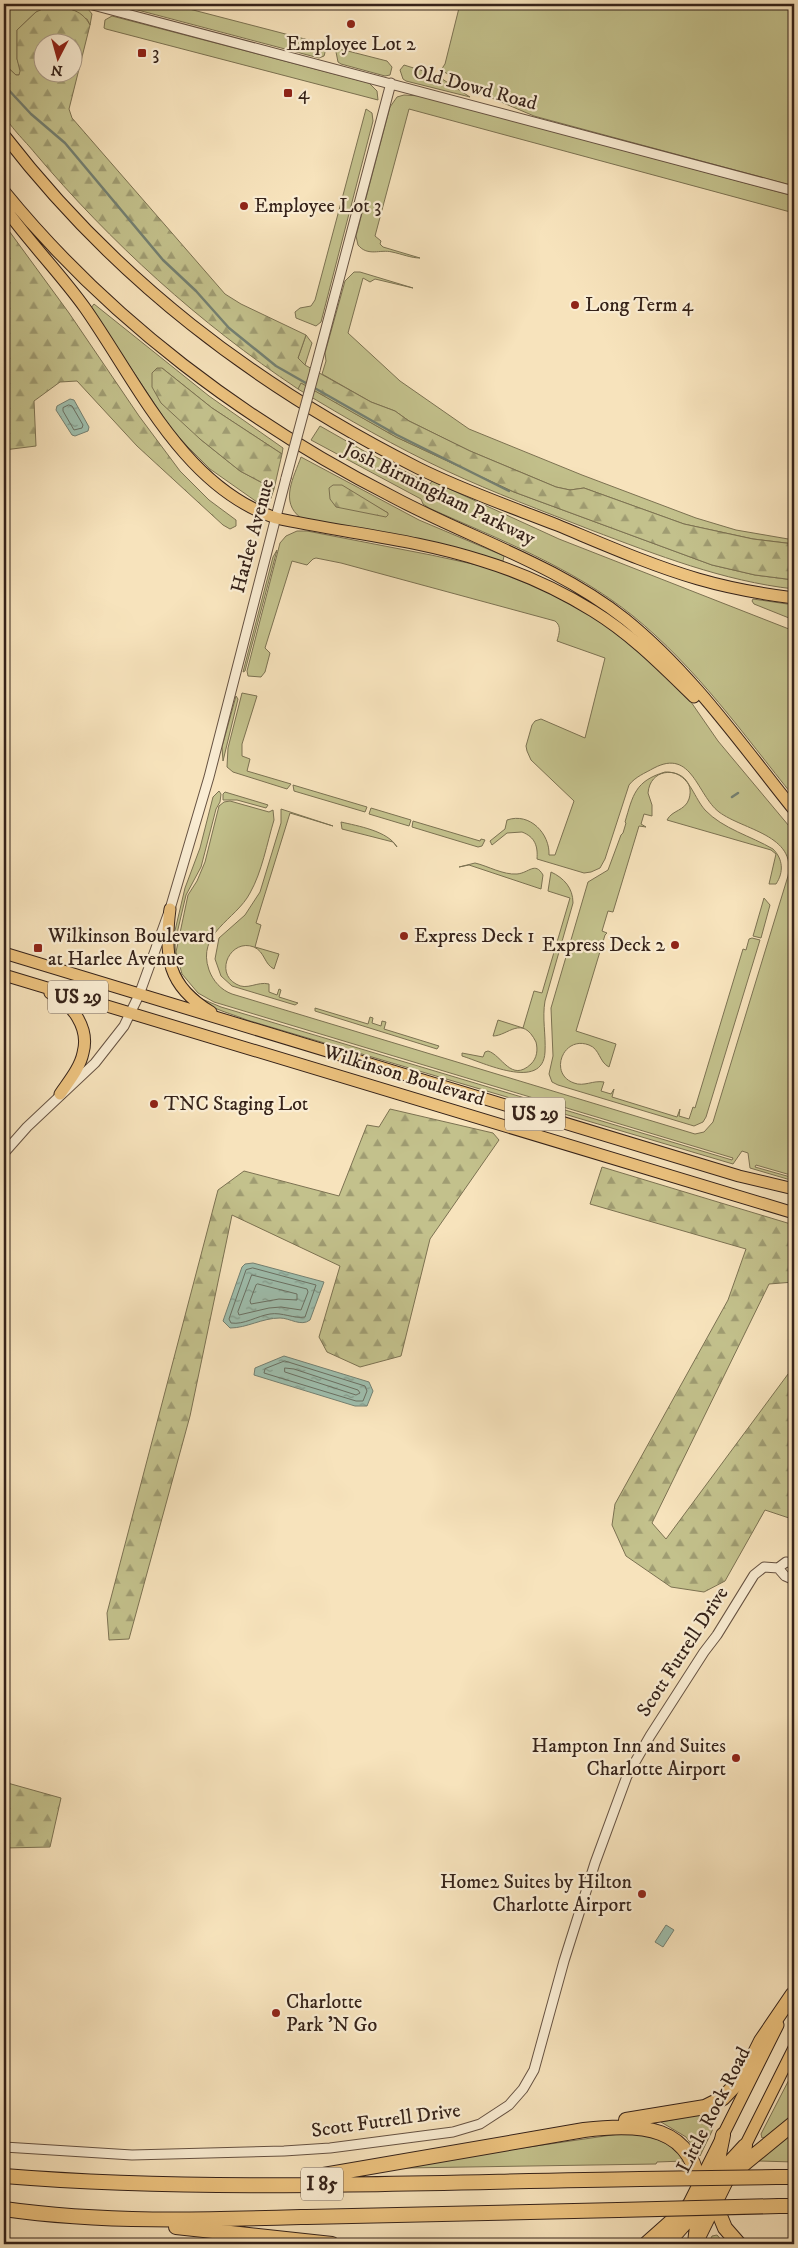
<svg xmlns="http://www.w3.org/2000/svg" width="798" height="2248" viewBox="0 0 798 2248" font-family="'IM FELL DW Pica',serif">
  <style>
    .grass { fill: #c3c18c; stroke: #7c7252; fill-rule: evenodd }
    .forest { fill: url(#forest-firs); stroke: #7c7252; fill-rule: evenodd }
    .water { fill: url(#water-ripples); stroke: #748072 }
    .lines { fill: none; stroke-linecap: round; stroke-linejoin: round }
    .shore { stroke: #6a7063; stroke-width: 1 }
    .stream { stroke: #748072; stroke-width: 2.5 }
    .minor-casing { stroke: #665242; stroke-width: 11 }
    .major-casing { stroke: #352219; stroke-width: 13 }
    .highway-casing { stroke: #352219; stroke-width: 16 }
    .minor { stroke: #faedd3; stroke-width: 9 }
    .major { stroke: #ecc27e; stroke-width: 11 }
    .highway { stroke: #ecc27e; stroke-width: 14 }
    .minor-bridge-casing { stroke: #665242; stroke-width: 11; stroke-linecap: butt }
    .highway-bridge-casing { stroke: #352219; stroke-width: 16; stroke-linecap: butt }
    .minor-bridge { stroke: #faedd3; stroke-width: 9 }
    .highway-bridge { stroke: #ecc27e; stroke-width: 14 }
    .poi-dot { fill: #8f2418; stroke: #faedd3; stroke-width: 2 }
    .labels { text-anchor: middle; dominant-baseline: central; stroke-width: 4.5; stroke-linejoin: round; paint-order: stroke }
    .shield { fill: #faedd3; stroke: #705f51; stroke-width: 1 }
    .shield-label { font-size: 19px; font-weight: bold; fill: #352219 }
    .poi-label { font-size: 20px; fill: #352219; stroke: #faedd3; text-anchor: start }
    .street-label { font-size: 20px; fill: #352219; stroke: #faedd3 }
  </style>
  <defs>
    <pattern id="forest-firs" width="22" height="20" patternUnits="userSpaceOnUse" patternTransform="scale(1.25)"><rect width="22" height="20" fill="#c3c18c"/><path d="M5 1l3.5 6h-7zM16 11l3.5 6h-7z" fill="#9f9c72"/></pattern>
    <pattern id="water-ripples" width="26" height="14" patternUnits="userSpaceOnUse" patternTransform="scale(1.25)"><rect width="26" height="14" fill="#9ebead"/><path d="M2 4q2-2 4 0t4 0M15 11q2-2 4 0t4 0" fill="none" stroke="#829a8c"/></pattern>
  </defs>
  <rect width="100%" height="100%" fill="#f7e3bc"/>
  <filter id="stains"><feTurbulence type="fractalNoise" baseFrequency=".004" numOctaves="4"/><feColorMatrix values="0 0 0 0 .2 0 0 0 0 .09 0 0 0 0 .02 0 0 0 .5 -.17"/></filter>
  <radialGradient id="worn" r=".72"><stop offset=".6" stop-color="#630" stop-opacity="0"/><stop offset="1" stop-color="#630" stop-opacity=".3"/></radialGradient>
  <path class="grass" d="M4 4H67L88 9 92 14 90 25 87 19 36 12 17 30V59L21 71 19 75H16L4 64Z
    M115 4H170L324 44 326 49 324 56 319 58Z
    M460 4H784L794 7V186L534 116 480 93 441 70 445 64Z
    M112 16 369 83 377 91 378 100 106 29 104 28 105 20Z
    M340 49 387 61 392 67 390 75 385 76 341 64 338 62 336 52Z
    M404 65 436 75 470 97 406 81 403 79 400 70Z
    M404 95 421 96 794 196V213L409 109 375 236 381 241 380 244 383 247 420 258C411 258 402 254 392 252 380 249 368 257 358 245L356 236 390 107 397 97Z
    M366 109 372 113 373 121 321 322 316 326 296 318 295 312 300 308 311 306 315 300Z
    M354 272H360L413 288 375 279 370 282 363 278 348 333 400 381 469 429 582 475 696 518 736 530 794 540V544L753 539 684 524 584 488 570 490 556 487 470 451 409 421 395 411 371 402 322 374 326 361 325 353 345 281Z
    M94 304 209 396 283 448 282 454 212 408 162 368 200 439 240 471 274 489 268 507H264L210 469 187 446 170 427 93 311 91 308Z
    M306 335 312 343 305 365 298 358Z
    M300 382 396 437 514 492 712 565 755 575 794 580V589C723 581 657 555 591 530 543 511 494 493 447 471 396 447 347 419 298 389Z
    M320 426 364 451 430 484 432 481 559 539 794 631V797C744 735 696 667 633 616 572 567 500 540 429 508L423 504 421 499 311 440Z
    M301 457 419 520 504 556 503 561 301 518C279 502 294 477 301 457ZM330 499 367 501 388 513Z
    M297 531H307L431 555 491 568 544 590 592 616 616 632 667 676 691 702 718 741 794 832V1176L756 1165 755 1167 794 1178V1181L750 1168 748 1153 742 1151 733 1164 247 1020C222 1010 202 1008 186 984L202 999 221 1007 732 1160 733 1158 214 1002 198 993 182 974 176 952 188 895 197 881 205 862 219 806 224 802 230 801 269 812 273 810 274 820C267 843 262 872 250 893 236 920 196 933 209 970 213 981 221 990 232 994L695 1134 704 1132 713 1122 788 876C797 835 743 830 719 812 697 795 692 748 654 768 645 773 635 777 629 785L605 859 600 868 591 872 584 873 537 859C538 846 535 837 522 832L507 833 492 845 490 841 505 829 507 820C530 812 550 834 549 855H555L574 801 531 760 527 751 526 746 532 725 535 721 541 719 585 738 605 658 557 641C559 634 562 626 555 621L341 563 316 558 313 559 307 565 292 561 265 648 270 653 265 672 261 677 248 676 247 671 280 543 286 536Z
    M277 550 245 671 243 672 273 557Z
    M753 599 794 605V620L754 604 752 601Z
    M242 693 257 696 242 744V756L250 759 247 771 291 784 287 789 233 772 227 767 228 748Z
    M236 696 238 699 223 761 222 747Z
    M665 772C689 771 692 795 705 810 723 829 751 836 773 849 783 859 784 872 776 884H769L776 854 771 850 667 820C672 810 685 811 689 799 698 770 651 760 648 793L652 805V816L644 814 641 824 646 827 639 826 613 912 608 911 602 931 607 933 605 935 576 1031 616 1044 609 1067C599 1062 600 1049 589 1045 563 1035 548 1074 574 1083 584 1087 593 1080 604 1082L601 1091 611 1094 614 1089 612 1097 677 1117 680 1109 679 1116 689 1119 693 1107 695 1108 743 949 746 950 749 939 752 938 760 940 706 1117 703 1122 694 1126 558 1085 552 1082 549 1074 553 1056 551 1008 588 882 608 870 621 835 623 833 626 823 625 822C633 795 635 781 665 772Z
    M293 785 367 807 365 812 294 791Z
    M219 791 221 794 220 802 216 809 201 867 186 895 175 942 176 965 185 982 181 981 174 964 173 939 185 888 200 848 213 797Z
    M225 792 265 804 268 805 266 808 237 800H223V794Z
    M371 808 411 820 409 826 369 814Z
    M281 809 333 826 290 813 256 923 261 925 255 947 279 954 274 969C264 964 265 952 254 947 231 938 214 972 236 984 247 991 257 981 269 984V992L277 995 279 989 281 990 279 997 298 1003 295 1005 232 986 221 976 215 959 219 938 245 915 260 892 281 823Z
    M413 821 480 841 481 839 485 840 482 846 478 847 412 827Z
    M341 822C358 826 388 831 397 847L393 842 342 829Z
    M475 863C488 866 503 875 517 874 529 873 535 861 543 875L541 889 469 865 459 867Z
    M551 872C564 878 573 888 573 903L545 1001C542 1018 546 1035 545 1052 543 1092 482 1062 462 1056V1053L483 1057 485 1052 488 1051C502 1055 511 1083 531 1064 537 1058 538 1050 536 1042 522 1014 508 1036 493 1036L498 1020 523 1028 534 991 542 993 570 898 548 891Z
    M764 898 770 905 761 938 753 936Z
    M315 1008 368 1024 370 1017 373 1018 372 1023 381 1026 382 1021 386 1022 384 1029 439 1046 437 1049 315 1011Z
    M794 2070V2116L766 2137 762 2138 761 2134Z
    M717 2111 712 2131 700 2156 686 2137 661 2122Z
    M794 2131V2162L759 2161Z
    M626 2133C651 2136 669 2139 684 2161L657 2162 656 2164 404 2168V2165Z
    M717 2235 725 2244H708L712 2236Z"/>
  <path class="forest" d="M47 7C65 7 81 8 90 25L69 109 72 118 225 294 241 304 306 335 298 358 305 365 371 402 395 411 409 421 470 451 556 487 570 490 584 488 684 524 753 539 794 544V580L755 575 712 565 514 492 396 437 301 383 298 389C199 323 111 243 34 152 27 143 6 123 4 113 1 100 4 78 4 64L16 75H19L20 71 17 59V30L36 12ZM42 42H72V72H42Z
    M4 224 69 313 139 416 180 471 209 500 236 520V526L230 529 223 525 137 446 77 381 60 382 34 401 36 446 4 450V285L10 283 4 273Z
    M157 368H162L212 408 282 454 274 489 240 471 200 439 161 403 152 387V373Z
    M333 485H342L388 513V515L386 517 336 507 330 499 329 488Z
    M390 1109 493 1133 499 1140 430 1239 401 1356 360 1367 327 1352 319 1337 340 1266 232 1215 190 1416 129 1639 109 1640 107 1613 218 1190 244 1171 339 1196 367 1125 379 1127Z
    M602 1167 794 1225V1282L769 1284 652 1523 666 1539 794 1366V1553L791 1552 789 1518 765 1510 725 1581 704 1592 671 1587 626 1556 612 1525 615 1504 728 1300 746 1249 590 1204Z
    M4 1782 61 1798 50 1847 4 1848Z"/>
  <path class="water" d="M70 399 74 400 89 427 88 431 75 436 72 435 56 410 57 406Z
    M253 1263 324 1282 310 1320C301 1327 290 1318 280 1318 262 1318 247 1328 230 1328L223 1321 242 1267 245 1264Z
    M284 1356 369 1382 373 1391 367 1406H355L254 1375 255 1368Z
    M666 1925 674 1930 663 1947 655 1942Z"/>
  <g class="lines">
    <path class="shore" d="M69 405 72 406 83 425 82 428 74 430 63 411V408Z
      M253 1268 316 1285 305 1317C294 1319 282 1312 270 1314 257 1316 244 1325 231 1323L229 1319 246 1270Z
      M252 1275 307 1289 308 1292 301 1310 281 1307 269 1308 239 1315 238 1312Z
      M258 1284 297 1294V1300L279 1299 251 1304 250 1301 256 1285Z
      M285 1361 365 1386 367 1391 363 1401H356L264 1373 265 1369Z
      M285 1368 294 1369 358 1390 360 1393 356 1395 285 1372Z"/>
    <path class="stream" d="M4 85 31 114 65 143 163 260 196 291 229 328 276 366 397 435 509 491
      M792 749 794 748
      M732 797 738 793"/>
    <defs>
      <path id="minor" d="M89 4 794 191
        M315 370 391 83
        M4 1153 27 1127 95 1063 124 1026 139 995 170 909 209 777 286 478
        M778 1568 785 1576 794 1580
        M4 2147 132 2155 284 2151 330 2148 453 2132 480 2124 509 2105 523 2089 534 2070 564 1961 595 1863 627 1776 650 1736 704 1652 717 1635 754 1575 764 1567 778 1568 786 1562 794 1563"/>
      <path id="major" d="M4 135C116 280 254 385 418 468 462 490 511 507 557 525 603 544 650 565 698 579 729 588 762 594 794 598
        M4 191C109 320 247 423 395 498 472 539 555 564 625 619 691 672 741 744 794 810
        M4 207C29 242 60 273 85 308 137 382 183 487 276 518 344 533 416 539 483 561 522 573 559 590 593 611 632 635 662 666 694 697
        M170 909C164 956 167 986 211 1012
        M4 953 739 1176 794 1189
        M4 975 794 1213
        M50 993C72 1003 90 1028 83 1053 80 1068 68 1082 60 1094
        M741 2154 794 2048
        M686 2209 778 2025
        M698 2241 727 2182"/>
      <path id="highway" d="M626 2120 705 2107 723 2098 743 2077 761 2041 793 1994
        M723 2135 711 2194 725 2228 739 2244
        M4 2176C215 2193 428 2182 640 2179
        M312 2177 584 2130C639 2123 695 2124 700 2194 701 2210 696 2228 695 2244
        M776 2177H794
        M710 2184 745 2146
        M779 2206H794
        M4 2209C102 2223 203 2220 301 2217 407 2215 513 2212 618 2210
        M176 2227 332 2244
        M670 2240 711 2194 745 2163 794 2123
        M646 2244 692 2203"/>
    </defs>
    <use href="#minor" class="minor-casing"/>
    <use href="#major" class="major-casing"/>
    <use href="#highway" class="highway-casing"/>
    <use href="#minor" class="minor"/>
    <use href="#major" class="major"/>
    <use href="#highway" class="highway"/>
    <defs>
      <path id="minor-bridge" d="M286 478 315 370"/>
      <path id="highway-bridge" d="M640 2179 776 2177
        M618 2210 779 2206"/>
    </defs>
    <use href="#minor-bridge" class="minor-bridge-casing"/>
    <use href="#highway-bridge" class="highway-bridge-casing"/>
    <use href="#minor-bridge" class="minor-bridge"/>
    <use href="#highway-bridge" class="highway-bridge"/>
  </g>
  <g class="poi-dot">
    <circle cx="351" cy="24" r="5"/>
    <rect x="137" y="48" width="10" height="10" rx="2.5"/>
    <rect x="283" y="88" width="10" height="10" rx="2.5"/>
    <circle cx="244" cy="206" r="5"/>
    <circle cx="575" cy="305" r="5"/>
    <circle cx="404" cy="936" r="5"/>
    <circle cx="675" cy="945" r="5"/>
    <rect x="33" y="943" width="10" height="10" rx="2.5"/>
    <circle cx="154" cy="1104" r="5"/>
    <circle cx="736" cy="1758" r="5"/>
    <circle cx="642" cy="1894" r="5"/>
    <circle cx="276" cy="2013" r="5"/>
  </g>
  <g class="labels">
    <g class="shield">
      <rect x="48" y="980.5" width="60" height="33" rx="4"/>
      <rect x="505" y="1097.5" width="60" height="33" rx="4"/>
      <rect x="301" y="2167.5" width="42" height="33" rx="4"/>
    </g>
    <g class="shield-label">
      <text x="78" y="997">US 29</text>
      <text x="535" y="1114">US 29</text>
      <text x="322" y="2184">I 85</text>
    </g>
    <g class="poi-label">
      <text x="351" y="44" text-anchor="middle">Employee Lot 2</text>
      <text x="152" y="53">3</text>
      <text x="298" y="93">4</text>
      <text x="254" y="206">Employee Lot 3</text>
      <text x="585" y="305">Long Term 4</text>
      <text x="48" y="936">Wilkinson Boulevard<tspan x="48" dy="23">at Harlee Avenue</tspan></text>
      <text x="414" y="936">Express Deck 1</text>
      <text x="665" y="945" text-anchor="end">Express Deck 2</text>
      <text x="164" y="1104">TNC Staging Lot</text>
      <text x="726" y="1746" text-anchor="end">Hampton Inn and Suites<tspan x="726" dy="23">Charlotte Airport</tspan></text>
      <text x="632" y="1882" text-anchor="end">Home2 Suites by Hilton<tspan x="632" dy="23">Charlotte Airport</tspan></text>
      <text x="286" y="2002">Charlotte<tspan x="286" dy="23">Park 'N Go</tspan></text>
    </g>
    <g class="street-label">
      <text transform="translate(475 88) rotate(15)">Old Dowd Road</text>
      <text transform="translate(439 494) rotate(26)">Josh Birmingham Parkway</text>
      <text transform="translate(253 536) rotate(-75)">Harlee Avenue</text>
      <text transform="translate(404 1076) rotate(17)">Wilkinson Boulevard</text>
      <text transform="translate(683 1652) rotate(-57)">Scott Futrell Drive</text>
      <text transform="translate(714 2110) rotate(-63)">Little Rock Road</text>
      <text transform="translate(386 2121) rotate(-8)">Scott Futrell Drive</text>
    </g>
  </g>
  <rect width="798" height="2248" fill="none" stroke="#f7e3bc" stroke-width="20"/>
  <rect x="5" y="5" width="788" height="2238" fill="none" stroke="#352219" stroke-width="2.5"/>
  <rect x="10" y="10" width="778" height="2228" fill="none" stroke="#352219"/>
  <g transform="translate(58 58) rotate(186)"><circle r="24" fill="#faedd3" stroke="#ab9c89"/>
  <path d="M0-4L9 19L0 12L-9 19Z" fill="#8f2418"/>
  <text y="-8" font-size="14" font-weight="bold" text-anchor="middle" fill="#352219">N</text>
  </g>
  <rect width="100%" height="100%" filter="url(#stains)"/>
  <rect width="100%" height="100%" fill="url(#worn)"/>
</svg>
